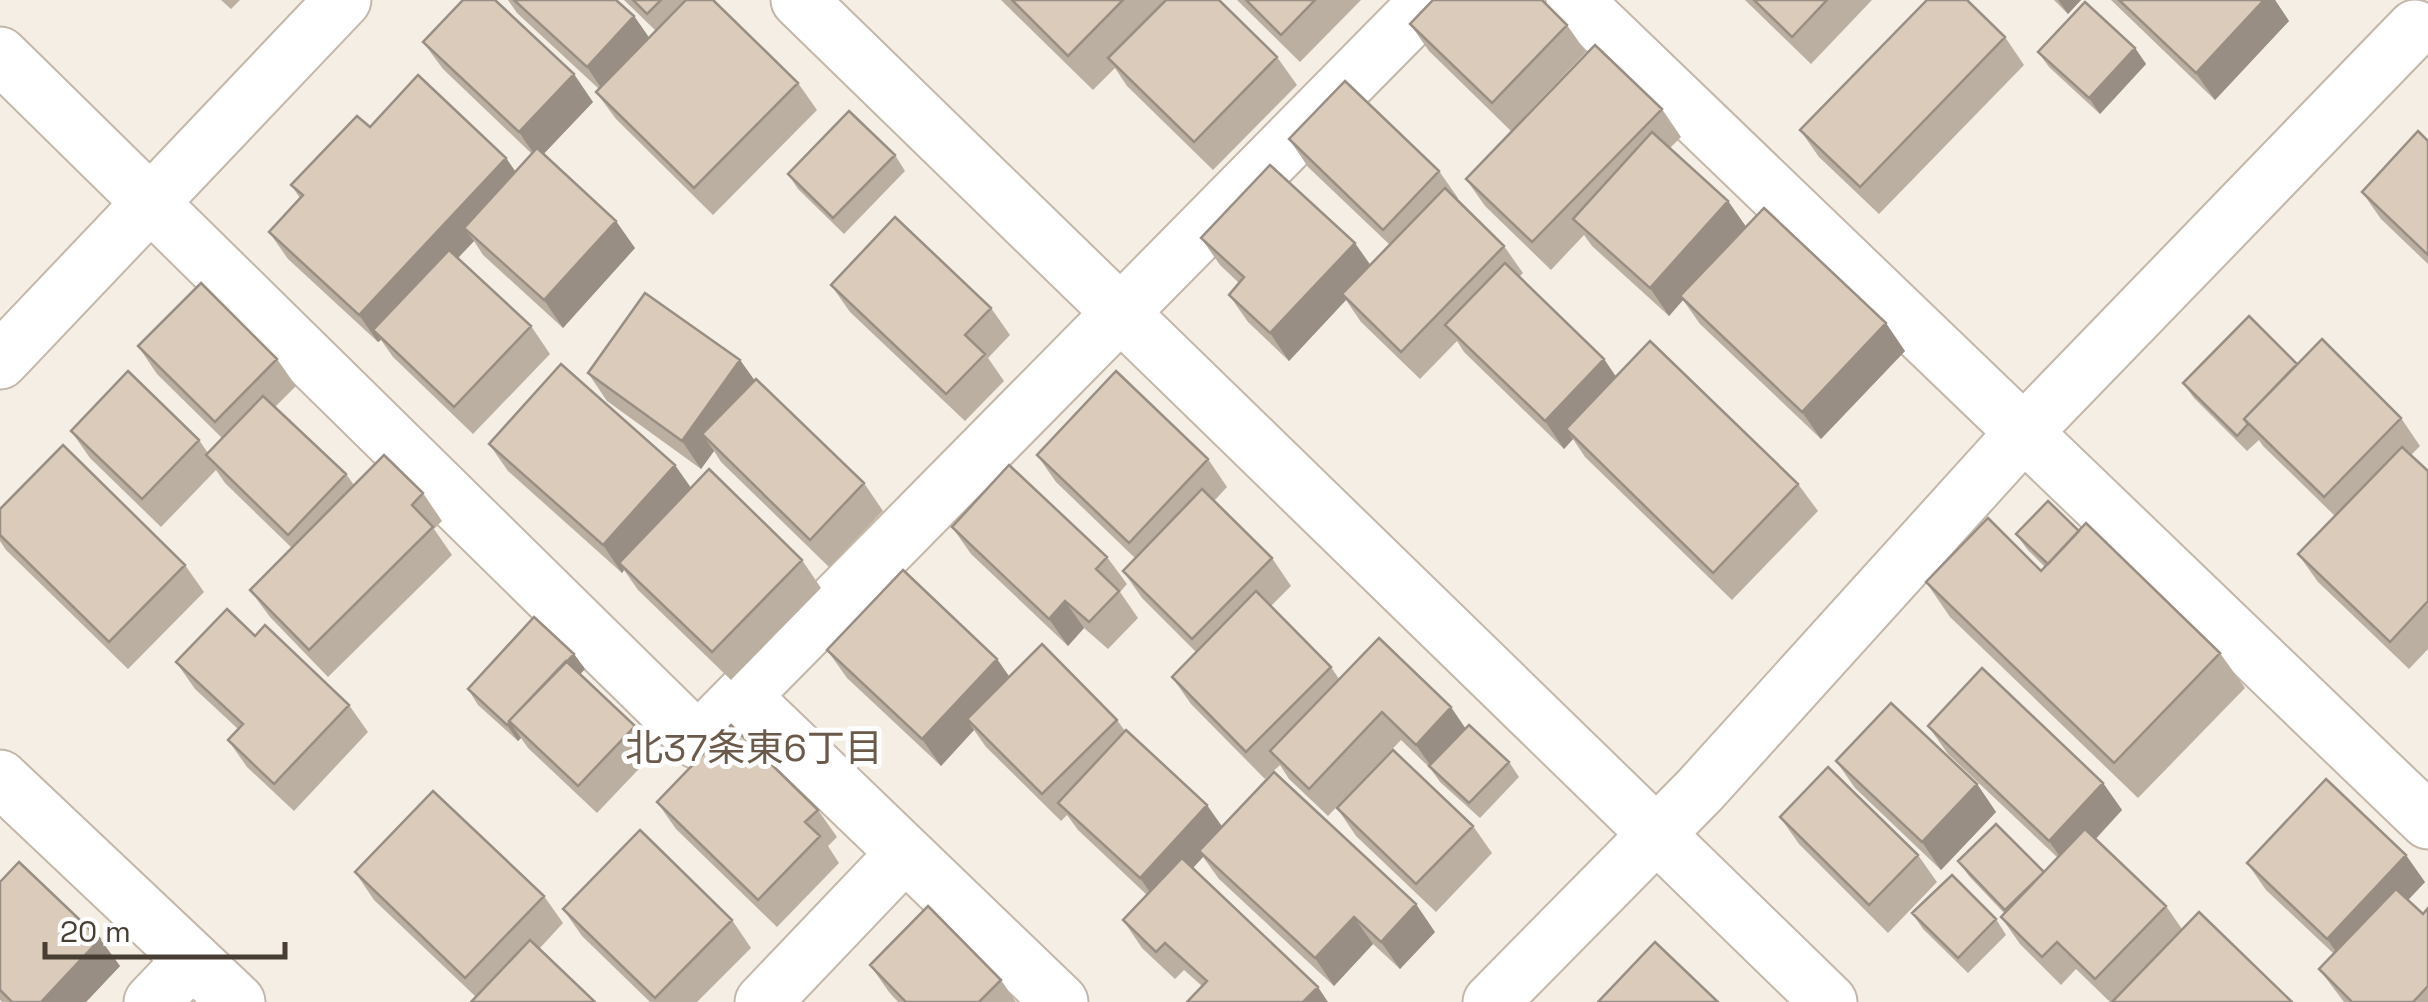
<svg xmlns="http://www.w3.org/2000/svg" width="2428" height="1002" viewBox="0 0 2428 1002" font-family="'Space Grotesk','Noto Sans JP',sans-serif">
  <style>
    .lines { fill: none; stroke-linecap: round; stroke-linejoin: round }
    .street-casing { stroke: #c3b7a9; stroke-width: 59 }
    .street { stroke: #fff; stroke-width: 55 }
    .wall { fill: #bbafa1 }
    .shaded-wall { fill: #998e83 }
    .building { fill: #dacbbb; stroke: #998e83; stroke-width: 2.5 }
    .labels { text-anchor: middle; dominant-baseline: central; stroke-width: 10; stroke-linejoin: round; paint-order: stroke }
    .neighbourhood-label { font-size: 38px; fill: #6b5a49; stroke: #fff }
  </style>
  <rect width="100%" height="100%" fill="#f4eee4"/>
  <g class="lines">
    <defs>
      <path id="street" d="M799 0 1829 1002
        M1574 0 2428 821
        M0 55 698 741 1429 0
        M0 361 343 0
        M743 697 1060 1002
        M0 778 237 1002
        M152 1002 192 960
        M763 1002 905 853
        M1491 1002 1700 790 2024 432 2415 28"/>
    </defs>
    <use href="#street" class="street-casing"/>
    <use href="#street" class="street"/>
  </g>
  <path class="wall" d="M221 0H240L231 9Z
    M508 0H616L634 16 649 38 656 31 624 0H713L798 83 817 110 713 215 616 119 596 92 599 89 517 13Z
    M1001 0H1219L1277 57 1297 85 1213 170 1127 86 1115 68 1093 90Z
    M1237 0H1361L1300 62Z
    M1745 0H1872L1811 64Z
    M2054 0H2081L2068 14Z
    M2111 0H2275L2289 21 2215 100Z
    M1410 24 1567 25 1586 52 1511 131 1429 51Z
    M2005 37 2024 65 1879 214 1819 157 1800 130Z
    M423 42 593 102 543 154 635 248 563 328 483 255 474 241 458 258 531 326 550 354 473 434 393 357 381 340 378 342 288 259 269 232 300 198 291 185 370 127 506 158 516 172 532 154 443 69Z
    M2135 48 2146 64 2100 114 2049 67 2038 52Z
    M1662 109 1681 137 1670 148 1728 201 1746 227 1905 351 1821 439 1700 324 1683 300 1669 316 1592 246 1584 235 1551 270 1485 206 1466 179Z
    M1289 139 1439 171 1458 198 1457 200 1504 246 1523 273 1519 277 1604 359 1616 377 1798 484 1818 511 1732 600 1585 457 1573 439 1564 449 1464 352 1457 341 1420 379 1361 322 1346 300 1289 361 1248 322 1229 295 1239 283 1220 265 1201 238 1370 265 1390 245 1308 167Z
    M2428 141V264L2381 219 2362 192Z
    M895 155 905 171 844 234 798 189 788 174Z
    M831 285 991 308 1010 335 988 358 1004 381 965 421 850 312Z
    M138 346 277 359 296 386 275 407 346 474 354 485 423 493 442 521 434 529 452 555 328 677 270 617 250 590 292 548 225 483 216 470 161 527 90 458 71 431 199 440 208 453 222 438 157 374Z
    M740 360 755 381 864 483 883 511 829 567 721 462 714 451 701 469 607 401 588 373Z
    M2297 364 2401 418 2420 446 2411 455 2428 471V649L2409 669 2318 582 2298 554 2335 516 2263 446 2259 440 2247 451 2194 398 2183 383Z
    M489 444 691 488 802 560 821 588 731 680 638 590 624 570 622 573 508 471Z
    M1037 455 1208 459 1227 487 1214 501 1272 558 1291 586 1271 606 1331 667 1339 679 1466 728 1509 762 1519 777 1480 818 1440 782 1430 768 1401 740 1328 816 1289 779 1280 765 1265 779 1191 704 1172 677 1196 652 1142 598 1123 571 1135 558 1056 482Z
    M0 509 185 565 204 592 128 669 6 550 0 541Z
    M952 527 1107 557 1127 584 1120 592 1138 618 1108 649 1084 628 1068 646 971 554Z
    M2079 531 2220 653 2245 688 2138 798 1950 617 1926 582 2041 571 2045 567 2027 549 2016 534Z
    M255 636 349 705 368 732 294 811 247 767 228 740 238 729 195 689 176 662Z
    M827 650 997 659 1009 677 1117 720 1125 731 1222 827 1435 932 1400 969 1373 944 1334 986 1219 879 1203 857 1193 868 1318 987 1202 986 1184 970 1175 979 1142 948 1123 920 1147 895 1078 830 1067 815 1061 821 986 747 974 730 941 766 847 678Z
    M574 654 585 669 580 674 635 726 654 753 597 813 528 748 521 738 518 741 478 705 468 689Z
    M1928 726 2103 783 2122 810 2096 839 2166 906 2182 929 2292 1002H2110L2076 969 2061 985 2020 944 2001 917 2004 913 1969 876 1958 861 2044 872 2058 858 1948 754Z
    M1836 761 1977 784 1996 812 1941 870 1855 788Z
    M657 802 818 810 837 837 828 846 839 863 777 927 676 829Z
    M1337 808 1473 826 1492 853 1436 912 1356 836Z
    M1780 817 1918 855 1937 882 1888 933 1799 844Z
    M2247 863 2425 882 2408 900 2423 914 2428 908V1002H2344L2319 969 2334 954 2266 890Z
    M355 872 544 896 563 923 539 949 476 997 374 900Z
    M0 882 100 939 120 966 86 1002H2L0 1000Z
    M563 909 732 920 751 948 697 1002H650L582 936Z
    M1912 913 1996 919 2006 935 1968 973 1923 929Z
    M870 965 1001 980 1016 1002H898L889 992Z"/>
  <path class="shaded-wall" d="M2058 0H2081L2068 14Z
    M2264 0H2275L2289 21 2215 100 2196 73Z
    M634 16 653 43 606 95 587 67Z
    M2135 48 2146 64 2100 114 2089 98Z
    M574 74 593 102 538 160 519 132Z
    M506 158 525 186 464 228 474 241 382 338 373 330 381 340 378 342 359 315Z
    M1728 201 1747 228 1680 296 1683 300 1669 316 1650 288Z
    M616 221 635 248 563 328 544 300Z
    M1355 243 1374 270 1342 294 1346 300 1289 361 1270 333Z
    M1886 323 1905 351 1821 439 1802 412Z
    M1604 359 1623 387 1566 429 1573 439 1564 449 1545 421Z
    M740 360 760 388 702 434 714 451 701 469 682 441Z
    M675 465 694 492 619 563 624 570 622 573 603 545Z
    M1065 601 1084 628 1068 646 1049 619Z
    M574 654 585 669 524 735 510 722Z
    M997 659 1016 686 967 719 974 730 941 766 922 739Z
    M1451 707 1470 735 1435 772 1416 745Z
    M510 722 521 738 518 741 507 725Z
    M2103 783 2122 810 2068 868 2049 841Z
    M1977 784 1996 812 1941 870 1922 842Z
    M1207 805 1226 832 1199 851 1203 857 1159 905 1140 878Z
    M2406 855 2425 882 2346 966 2327 939Z
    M1416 904 1435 932 1400 969 1381 942Z
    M1354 917 1373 944 1334 986 1315 958Z
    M100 939 120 966 86 1002H41Z
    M1318 987 1328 1002H1303Z"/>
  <path class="building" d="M463 0H495L574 74 519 132 423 42Z
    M514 0H616L634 16 587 67Z
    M633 0H661L647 14Z
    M686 0H713L798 83 694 188 596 92Z
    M1012 0H1123L1068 56Z
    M1166 0H1219L1277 57 1194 142 1108 58Z
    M1246 0H1315L1281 35Z
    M1433 0H1542L1567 25 1492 103 1410 24Z
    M1754 0H1827L1792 37Z
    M1927 0H1967L2005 37 1860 187 1800 130Z
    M2119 0H2264L2196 73Z
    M2085 2 2135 48 2089 98 2038 52Z
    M1595 45 1662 109 1532 242 1466 179Z
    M418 75 506 158 359 315 269 232 303 195 291 185 357 116 370 127Z
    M1345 81 1439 171 1383 230 1289 139Z
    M849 111 895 155 833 218 788 174Z
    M2418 131 2428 141V255L2362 192Z
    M1652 132 1728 201 1650 288 1573 219Z
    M537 148 616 221 544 300 464 228Z
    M1270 165 1355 243 1270 333 1229 295 1244 277 1201 238Z
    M1445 188 1504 246 1401 352 1342 294Z
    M1764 208 1886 323 1802 412 1680 296Z
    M895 217 991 308 965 335 985 354 946 394 831 285Z
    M449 250 531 326 454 407 373 330Z
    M1505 263 1604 359 1545 421 1445 325Z
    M201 283 277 359 215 422 138 346Z
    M645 293 740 360 682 441 588 373Z
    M2249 316 2297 364 2244 419 2248 424 2237 436 2183 383Z
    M2322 339 2401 418 2324 497 2244 419Z
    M1650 341 1798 484 1713 573 1566 429Z
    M561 364 675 465 603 545 489 444Z
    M128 371 199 440 142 499 71 431Z
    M1116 371 1208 459 1129 543 1037 455Z
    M756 379 864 483 810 540 702 434Z
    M263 396 346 474 288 535 206 455Z
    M63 445 185 565 109 642 0 535V509Z
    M2402 447 2428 471V601L2390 642 2298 554Z
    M384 455 423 493 412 505 433 527 309 650 250 590Z
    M1009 465 1107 557 1096 569 1119 591 1089 622 1065 601 1049 619 952 527Z
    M709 469 802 560 712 652 619 563Z
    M1202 489 1272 558 1192 639 1123 571Z
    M2048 501 2079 531 2048 564 2016 534Z
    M1988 518 2041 571 2086 523 2220 653 2114 763 1926 582Z
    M903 570 997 659 922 739 827 650Z
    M1256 591 1331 667 1246 752 1172 677Z
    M227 609 255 636 265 625 349 705 274 784 228 740 243 724 176 662Z
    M534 617 574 654 509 721 510 722 507 725 468 689Z
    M1379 638 1451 707 1416 745 1382 712 1309 789 1270 751Z
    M1042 644 1117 720 1042 794 967 719Z
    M566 661 635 726 578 786 509 721Z
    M1982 668 2103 783 2049 841 1928 726Z
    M1891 703 1977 784 1922 842 1836 761Z
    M731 725 818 810 805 822 820 836 758 900 657 802Z
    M1469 725 1509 762 1469 803 1429 766Z
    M1126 730 1207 805 1140 878 1058 803Z
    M1393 750 1473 826 1416 884 1337 808Z
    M1828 767 1918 855 1869 905 1780 817Z
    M1274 772 1416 904 1381 942 1354 917 1315 958 1199 851Z
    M2326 779 2406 855 2327 939 2247 863Z
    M433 791 544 896 465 978 355 872Z
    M1996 824 2044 872 2005 910 1958 861Z
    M2085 829 2166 906 2095 979 2057 942 2042 957 2001 917Z
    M640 830 732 920 655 998 563 909Z
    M1182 858 1318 987 1303 1002H1187L1207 981 1165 943 1156 952 1123 920Z
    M19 862 100 939 41 1002H12L0 990V882Z
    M1952 875 1996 919 1958 958 1912 913Z
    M2396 889 2423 914 2428 908V986L2413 1002H2352L2319 969Z
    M928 906 1001 980 979 1002H906L870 965Z
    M2199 912 2292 1002H2112Z
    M530 940 595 1002H471Z
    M1655 942 1718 1002H1598Z"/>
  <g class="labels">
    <g class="neighbourhood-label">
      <text x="754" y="748">北37条東6丁目</text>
    </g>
  </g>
  <path d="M45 942v15h240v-15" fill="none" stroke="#473d33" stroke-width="5"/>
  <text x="60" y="942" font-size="30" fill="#473d33" stroke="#ffffff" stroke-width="8" paint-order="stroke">20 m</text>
</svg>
